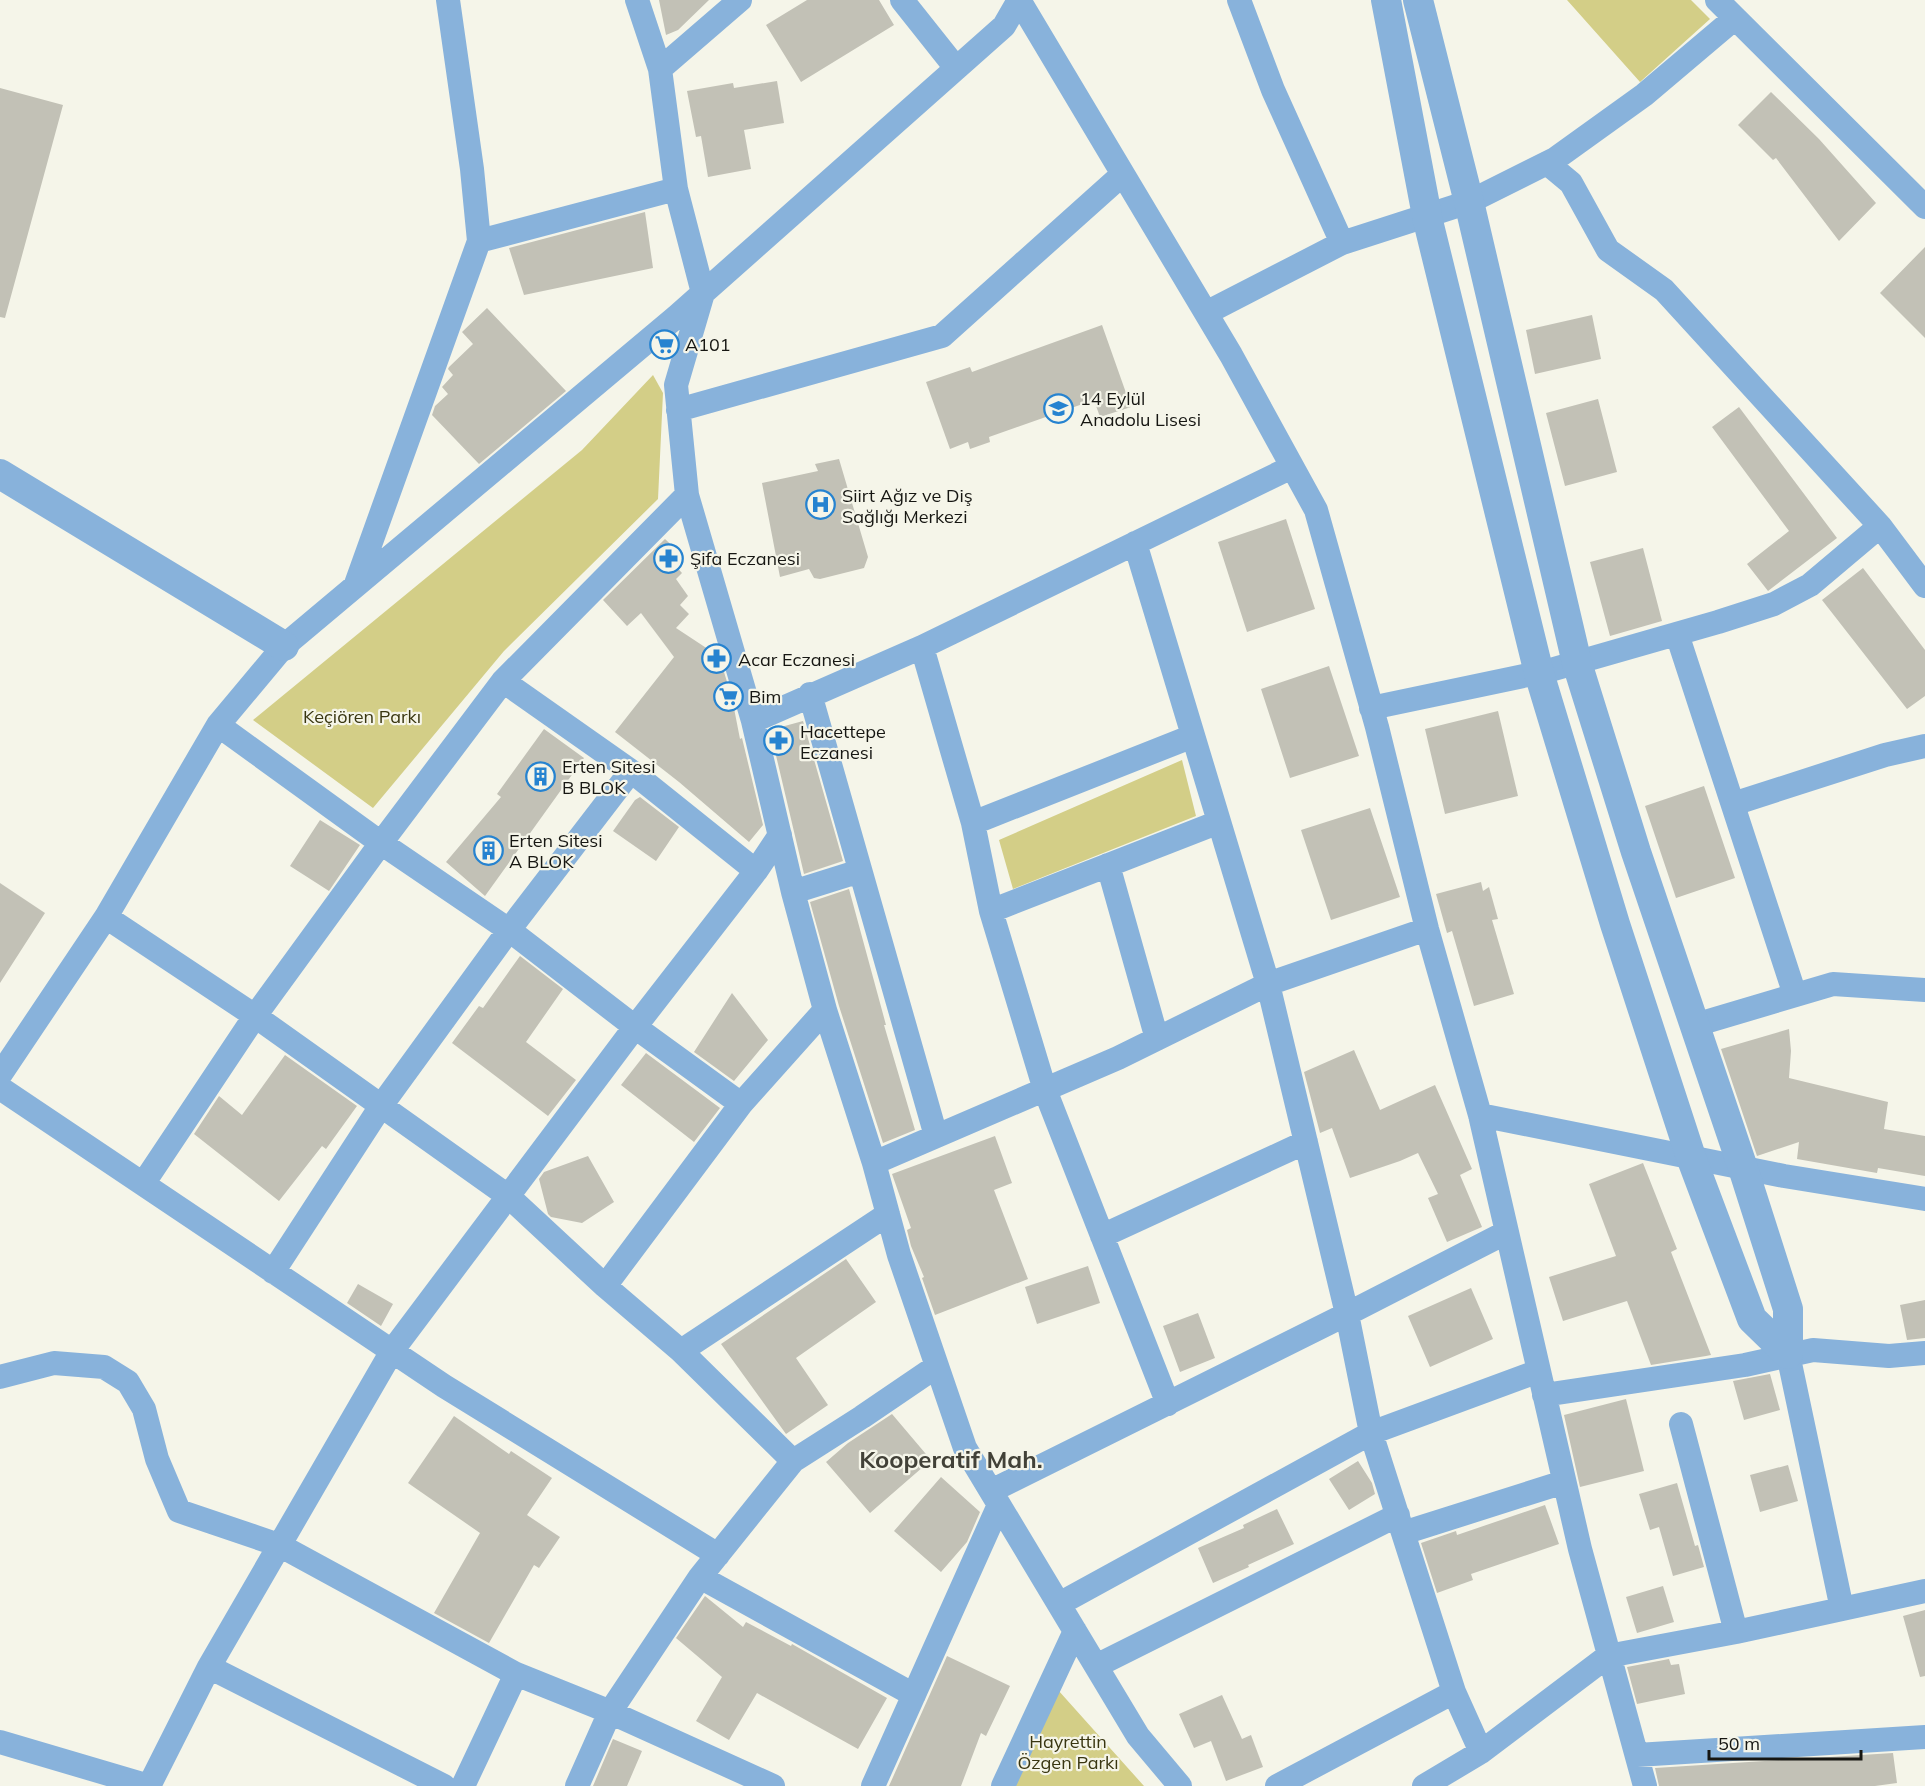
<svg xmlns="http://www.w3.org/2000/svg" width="1925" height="1786" viewBox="0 0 1925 1786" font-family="Mulish,sans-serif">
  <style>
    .green { fill: #d3ce87 }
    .building { fill: #c2c1b6 }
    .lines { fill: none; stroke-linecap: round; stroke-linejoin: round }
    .minor { stroke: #88b2db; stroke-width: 24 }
    .tertiary { stroke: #88b2db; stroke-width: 30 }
    .labels { text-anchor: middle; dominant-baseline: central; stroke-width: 4.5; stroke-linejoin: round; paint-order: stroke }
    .poi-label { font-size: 18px; fill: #161612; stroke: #f5f5e9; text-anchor: start }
    .park-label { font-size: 18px; fill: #393611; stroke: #f5f5e9 }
    .district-label { font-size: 24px; font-weight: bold; fill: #424138; stroke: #f5f5e9 }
  </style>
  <rect width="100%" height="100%" fill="#f5f5e9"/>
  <path class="green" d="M1567 0H1691L1710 19 1640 82Z
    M653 375 663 393 658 499 504 651 373 808 253 720 582 450Z
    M1182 760 1196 816 1013 889 999 840Z
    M1058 1690 1144 1786H1013Z"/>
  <path class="building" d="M659 0H709L678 30 666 35Z
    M807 0H879L894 25 801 82 766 25Z
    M777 81 784 123 744 130 751 169 708 177 701 136 696 137 687 91 733 83 734 88Z
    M0 88 63 105 5 318 0 317Z
    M1771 92 1819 139 1876 203 1839 241 1776 158 1773 160 1738 125Z
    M645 212 653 268 524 295 509 248Z
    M1925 247V338L1880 293Z
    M487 308 566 391 479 464 432 415 435 406 448 394 442 387 453 375 448 369 449 367 473 344 462 332Z
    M1592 315 1601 359 1535 374 1526 330Z
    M1102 325 1131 407 1100 417 1094 400 989 437 990 442 970 449 968 442 950 449 926 382 970 367 972 372Z
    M1598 399 1617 472 1565 486 1546 413Z
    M1739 407 1837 538 1768 591 1747 564 1789 531 1712 427Z
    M839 459 868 557 864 568 820 579 814 578 809 569 780 577 762 483 818 471 815 464Z
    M1286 519 1315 609 1247 632 1218 542Z
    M665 539 681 554 672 562 682 573 676 579 688 596 680 605 689 614 676 628 717 655 720 659 732 698 740 739 742 738 763 825 749 842 679 782 615 732 674 657 641 613 627 626 603 600Z
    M1643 548 1662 621 1610 636 1590 562Z
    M1863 568 1925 650V696L1907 709 1822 600Z
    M1329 666 1359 756 1290 778 1261 689Z
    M1498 711 1518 796 1445 814 1425 729Z
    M803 721 843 861 804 874 770 730Z
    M544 729 584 758 485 896 446 862 501 797 497 794Z
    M1704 786 1735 878 1676 898 1645 806Z
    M640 797 679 827 656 861 613 831 635 800Z
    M1370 808 1400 897 1331 920 1301 830Z
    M320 820 360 845 329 891 290 866Z
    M1481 882 1483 891 1489 887 1498 919 1492 920 1514 994 1474 1006 1452 931 1447 933 1436 894Z
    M0 883 45 913 0 983Z
    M849 889 886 1025H884L915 1130 883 1143 839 1006 810 902Z
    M520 956 563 989 526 1042 576 1080 548 1116 452 1043 479 1006 483 1008Z
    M732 993 768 1040 734 1081 694 1052Z
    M1789 1029 1791 1051 1789 1078 1888 1102 1884 1129 1925 1136V1176L1878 1168 1877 1173 1797 1159 1799 1142 1757 1156 1721 1049Z
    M1354 1050 1380 1110 1435 1085 1472 1169 1460 1175 1482 1227 1447 1242 1428 1198 1438 1194 1418 1153 1400 1161 1350 1178 1332 1128 1320 1133 1304 1072Z
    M646 1053 720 1108 694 1142 621 1085Z
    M285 1055 357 1106 326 1149 322 1146 279 1201 194 1134 219 1096 242 1115Z
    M995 1136 1012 1183 994 1190 1028 1279 935 1315 922 1278 924 1277 911 1246 907 1230 911 1228 892 1174Z
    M588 1156 614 1202 582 1223 551 1217 548 1214 539 1179 544 1172Z
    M1643 1163 1677 1249 1671 1252 1711 1355 1706 1356 1651 1365 1627 1301 1563 1321 1549 1277 1616 1256 1589 1184Z
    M846 1259 876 1302 796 1358 828 1405 786 1434 721 1344Z
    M1088 1266 1100 1303 1037 1324 1025 1287Z
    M358 1284 393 1304 381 1326 347 1303Z
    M1471 1288 1493 1339 1430 1367 1408 1316Z
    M1925 1300V1338L1907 1340 1900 1305Z
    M1198 1313 1215 1358 1180 1372 1163 1326Z
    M1770 1374 1780 1410 1744 1420 1733 1381Z
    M1626 1399 1644 1471 1580 1487 1564 1415Z
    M892 1414 931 1460 870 1513 826 1462 848 1443Z
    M454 1416 509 1454 511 1451 552 1478 527 1515 560 1537 539 1568 534 1565 489 1643 434 1613 480 1533 408 1483Z
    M1358 1461 1372 1483 1375 1494 1349 1510 1329 1479Z
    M1788 1465 1798 1501 1760 1512 1750 1475Z
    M941 1477 980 1512 967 1542 941 1572 894 1531Z
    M1677 1483 1695 1546 1698 1545 1704 1567 1673 1576 1659 1527 1650 1530 1639 1494Z
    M1545 1505 1559 1544 1471 1574 1473 1580 1437 1593 1421 1543 1456 1531 1457 1535Z
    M1277 1509 1294 1544 1248 1565 1249 1567 1213 1583 1198 1548 1244 1528 1243 1525Z
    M1663 1586 1674 1622 1637 1633 1626 1597Z
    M705 1596 743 1627 746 1622 791 1646 792 1644 887 1698 858 1749 757 1693 729 1740 696 1721 722 1677 676 1638Z
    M1925 1610V1676L1920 1677 1903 1616Z
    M947 1656 1010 1686 986 1736 981 1733 961 1786H889Z
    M1669 1659 1671 1665 1679 1664 1685 1694 1637 1704 1627 1667Z
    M1222 1695 1242 1739 1251 1735 1263 1767 1226 1781 1211 1741 1194 1748 1179 1714Z
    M613 1739 642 1751 627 1786H593Z
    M1893 1753 1897 1783 1875 1786H1659L1655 1768Z"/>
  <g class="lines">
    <path class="minor" d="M637 0 660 69 676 189 703 293 676 385 687 495 753 721 793 892 825 1010 874 1163 899 1255 965 1448 1138 1736 1180 1786
      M902 0 956 68
      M1019 0 1231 355 1316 510 1377 727 1427 929 1480 1115 1580 1549 1645 1786
      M1239 0 1273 90 1342 243
      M1717 0 1925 207
      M660 69 740 0
      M1547 163 1571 183 1608 250 1664 290 1880 526 1925 586
      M479 241 676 189
      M1206 313 1342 243 1469 202 1555 159 1644 95 1735 18
      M678 410 942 336 1123 174
      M1135 543 1268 984 1347 1314 1371 1433 1454 1692 1481 1752
      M356 584 479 241 472 169 448 0
      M1677 634 1795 995
      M922 647 973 823 991 911 1045 1090 1168 1404
      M503 681 631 771 756 871
      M810 694 936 1136
      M1371 708 1547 671 1718 622 1774 604 1810 585 1880 526
      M753 721 922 647 1292 467
      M218 725 381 843 509 930 635 1027 741 1104
      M1733 804 1885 755 1925 746
      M973 823 1193 736
      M1108 865 1157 1039
      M793 892 860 871
      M991 911 1219 822
      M106 917 255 1016 508 1196 605 1286 681 1351 793 1461
      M1695 1025 1833 984 1925 990
      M0 1075 106 917 218 725 284 646 676 317 1004 26 1019 0
      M0 1088 444 1386 718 1555
      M1480 1115 1784 1176 1925 1199
      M874 1163 1118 1058 1268 984 1427 929
      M143 1184 255 1016 381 843 503 681 687 495
      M1102 1236 1306 1142
      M273 1272 381 1106 509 930 631 771
      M605 1286 741 1104 825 1010
      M681 1351 888 1214
      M1788 1354 1842 1609
      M0 1377 54 1363 104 1367 128 1382 144 1409 157 1459 179 1511 279 1545 516 1674 603 1709 773 1786
      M1544 1395 1745 1365 1813 1350 1889 1356 1925 1353
      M1681 1424 1736 1632
      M991 1491 1347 1314 1507 1232
      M1403 1533 1564 1482
      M700 1577 914 1695
      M1059 1604 1371 1433 1539 1371
      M1096 1666 1398 1515
      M209 1667 444 1786
      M0 1742 149 1786
      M1637 1755 1925 1737
      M149 1786 209 1667 392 1351 635 1027 756 871 780 835
      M463 1786 516 1674
      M577 1786 610 1712 700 1577 793 1461 862 1417 937 1366
      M873 1786 999 1505
      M1003 1786 1075 1631
      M1277 1786 1454 1692
      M1424 1786 1481 1752 1608 1656 1736 1632 1925 1591"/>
    <path class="tertiary" d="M1386 0 1428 221 1539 673 1615 924 1691 1157 1752 1319 1788 1354V1309L1743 1168 1636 852 1577 663 1469 202 1418 0
      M0 474 284 646"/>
  </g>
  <defs>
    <symbol id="supermarket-ring" viewBox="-11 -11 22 22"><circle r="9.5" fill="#f5f5e9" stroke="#2683d0" stroke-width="1.5"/><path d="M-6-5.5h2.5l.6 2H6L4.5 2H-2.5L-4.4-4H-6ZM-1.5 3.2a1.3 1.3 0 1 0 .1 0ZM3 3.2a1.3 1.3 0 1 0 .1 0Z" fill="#2683d0"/></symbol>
    <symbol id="school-ring" viewBox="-11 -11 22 22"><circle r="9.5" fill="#f5f5e9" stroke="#2683d0" stroke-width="1.5"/><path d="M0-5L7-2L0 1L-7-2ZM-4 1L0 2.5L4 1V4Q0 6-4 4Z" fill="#2683d0"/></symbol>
    <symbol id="hospital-ring" viewBox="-11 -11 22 22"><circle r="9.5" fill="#f5f5e9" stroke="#2683d0" stroke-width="1.5"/><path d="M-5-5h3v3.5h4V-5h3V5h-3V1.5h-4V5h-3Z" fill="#2683d0"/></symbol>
    <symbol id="pharmacy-ring" viewBox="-11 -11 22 22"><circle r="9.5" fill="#f5f5e9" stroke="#2683d0" stroke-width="1.5"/><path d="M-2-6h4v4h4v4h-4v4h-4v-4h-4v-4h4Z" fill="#2683d0"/></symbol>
    <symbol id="building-ring" viewBox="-11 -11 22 22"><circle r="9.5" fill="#f5f5e9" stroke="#2683d0" stroke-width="1.5"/><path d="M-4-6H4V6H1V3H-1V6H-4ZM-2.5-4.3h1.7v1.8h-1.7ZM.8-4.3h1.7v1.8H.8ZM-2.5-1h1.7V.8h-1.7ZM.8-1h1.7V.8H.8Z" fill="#2683d0"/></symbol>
  </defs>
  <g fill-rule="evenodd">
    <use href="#supermarket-ring" x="648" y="328" width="33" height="33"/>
    <use href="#school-ring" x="1042" y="392" width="33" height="33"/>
    <use href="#hospital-ring" x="804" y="488" width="33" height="33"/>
    <use href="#pharmacy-ring" x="652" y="542" width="33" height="33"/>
    <use href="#pharmacy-ring" x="700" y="642" width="33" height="33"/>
    <use href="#supermarket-ring" x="712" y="680" width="33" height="33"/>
    <use href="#pharmacy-ring" x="762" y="724" width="33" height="33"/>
    <use href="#building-ring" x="524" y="760" width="33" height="33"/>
    <use href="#building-ring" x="472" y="834" width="33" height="33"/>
  </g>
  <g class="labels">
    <g class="poi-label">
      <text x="685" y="344">A101</text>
      <text x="1080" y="398">14 Eylül<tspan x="1080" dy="21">Anadolu Lisesi</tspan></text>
      <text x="842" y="495">Siirt Ağız ve Diş<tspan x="842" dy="21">Sağlığı Merkezi</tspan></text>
      <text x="690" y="558">Şifa Eczanesi</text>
      <text x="738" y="659">Acar Eczanesi</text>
      <text x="749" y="696">Bim</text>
      <text x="800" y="731">Hacettepe<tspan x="800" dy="21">Eczanesi</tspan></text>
      <text x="562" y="766">Erten Sitesi<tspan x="562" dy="21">B BLOK</tspan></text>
      <text x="509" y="840">Erten Sitesi<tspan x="509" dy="21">A BLOK</tspan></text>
    </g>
    <g class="park-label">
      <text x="362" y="716">Keçiören Parkı</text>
      <text x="1068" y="1741">Hayrettin<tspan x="1068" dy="21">Özgen Parkı</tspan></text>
    </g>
    <g class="district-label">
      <text x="951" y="1459">Kooperatif Mah.</text>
    </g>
  </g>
  <path d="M1709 1750v9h152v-9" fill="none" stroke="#161612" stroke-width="3"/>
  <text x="1718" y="1750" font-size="18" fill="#161612" stroke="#f5f5e9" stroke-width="4.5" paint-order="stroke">50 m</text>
</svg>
